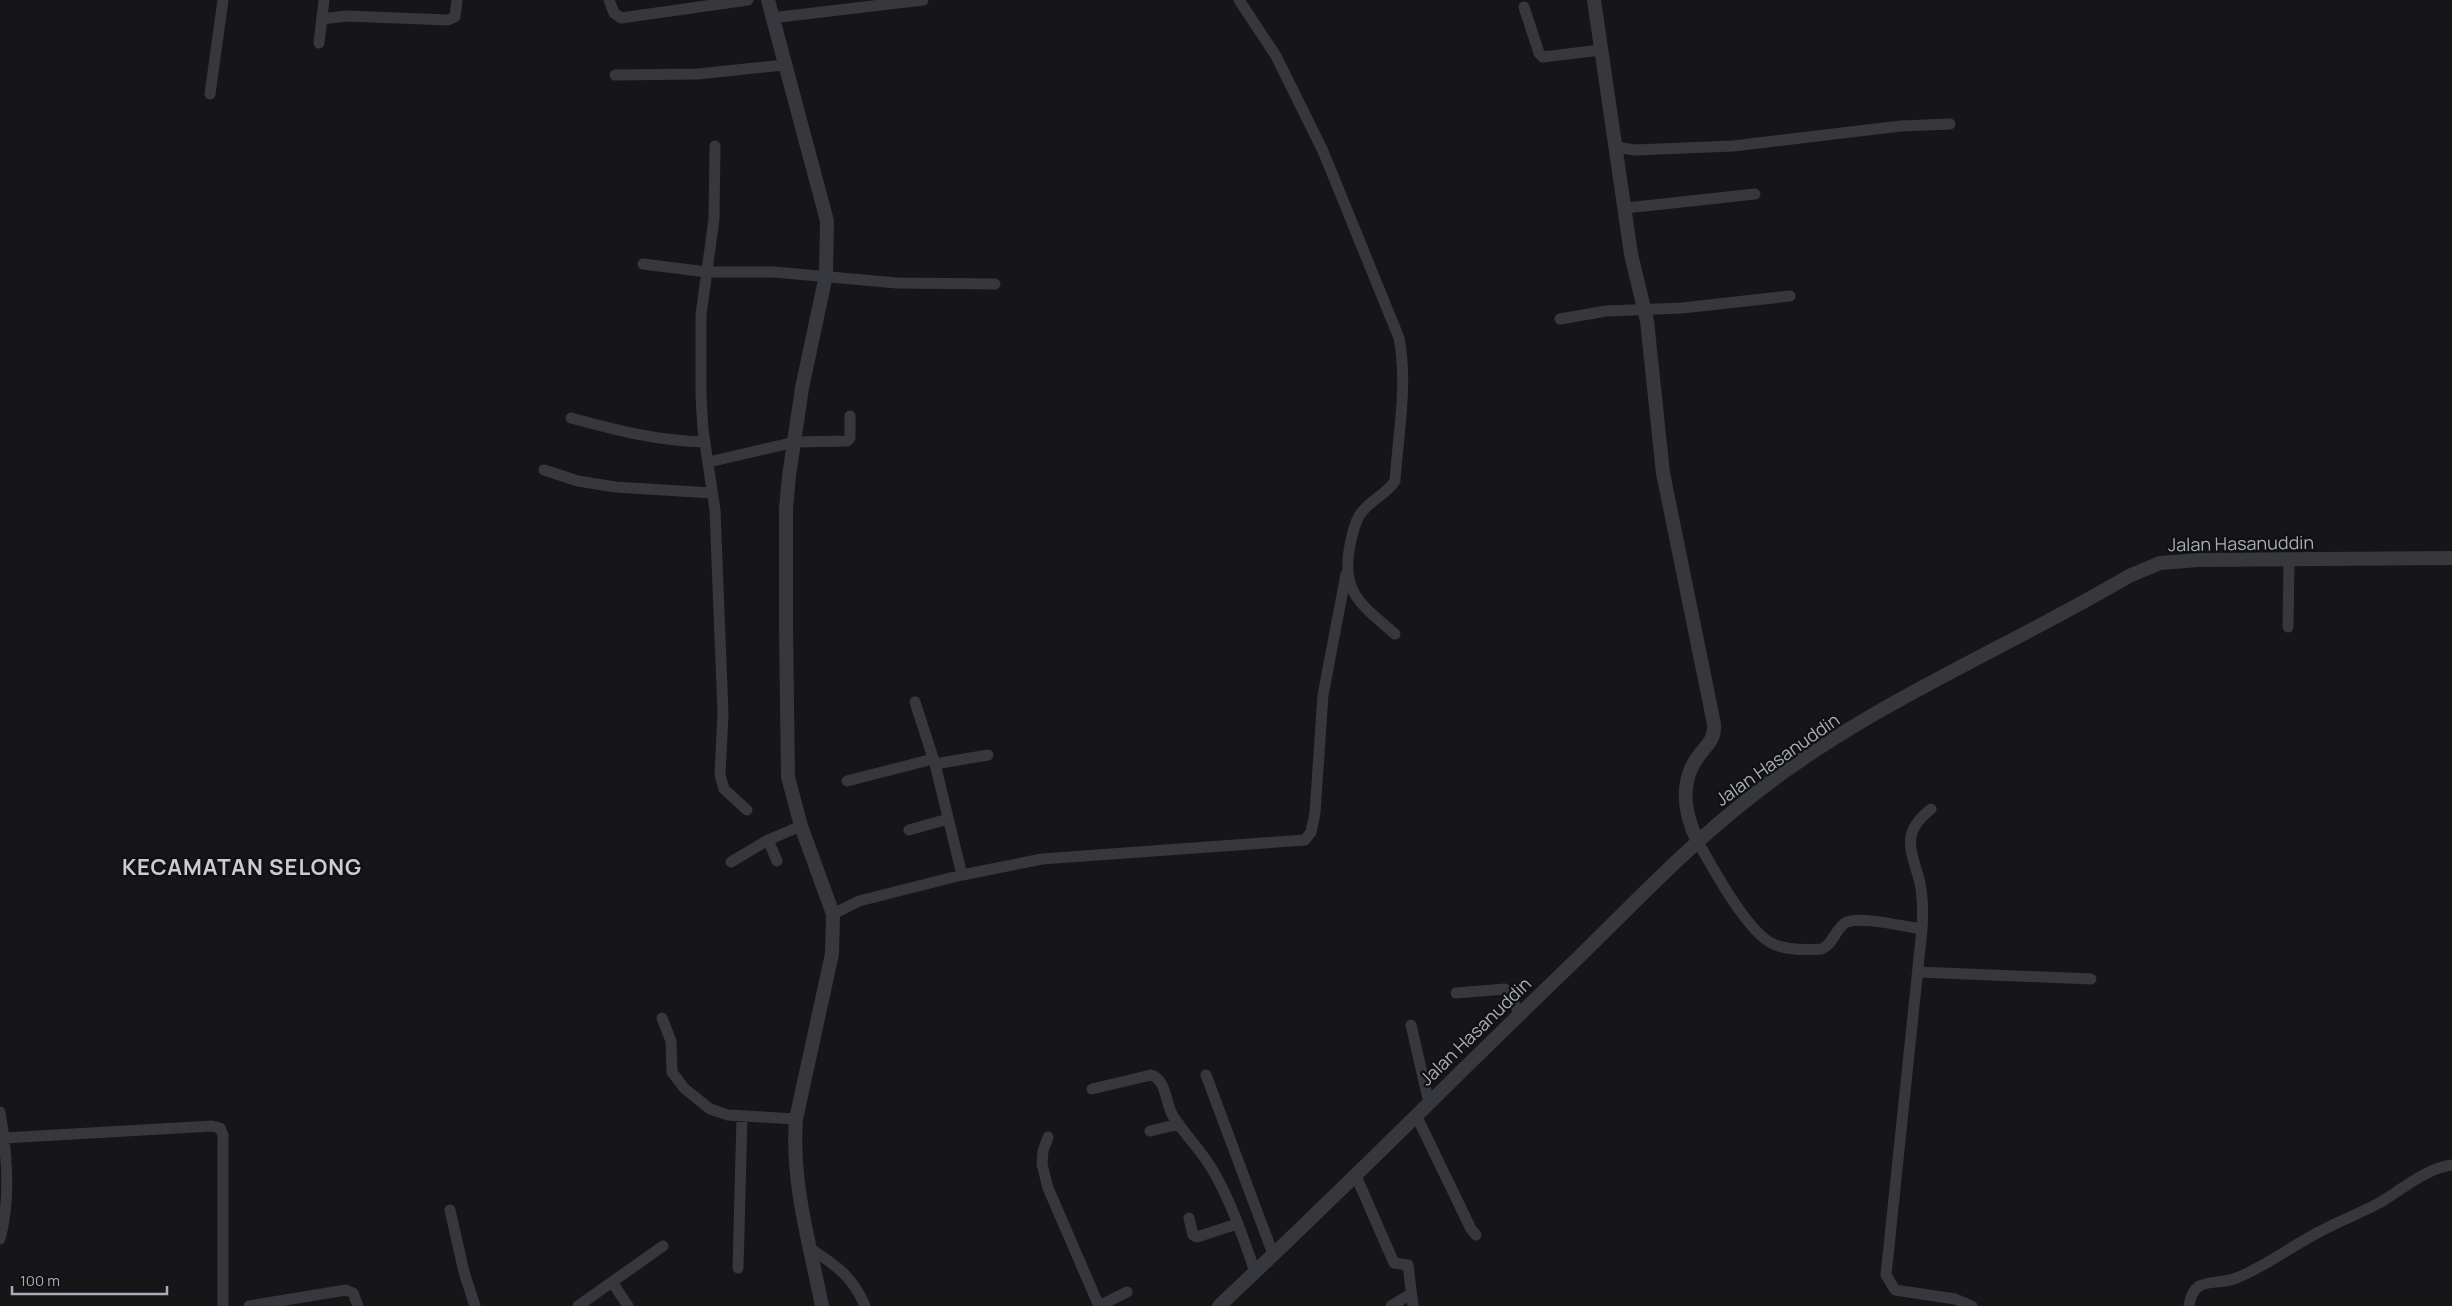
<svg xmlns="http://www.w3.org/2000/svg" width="2452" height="1306" viewBox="0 0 2452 1306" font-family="Manrope,sans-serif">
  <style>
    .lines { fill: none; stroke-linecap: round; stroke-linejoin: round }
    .minor { stroke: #37383d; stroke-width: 11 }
    .tertiary { stroke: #37383d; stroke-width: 14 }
    .labels { text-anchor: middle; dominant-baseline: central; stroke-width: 4.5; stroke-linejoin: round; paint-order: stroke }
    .street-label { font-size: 18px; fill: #a8adb8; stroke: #111113 }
    .district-label { font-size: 22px; font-weight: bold; letter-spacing: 1px; fill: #c9ccd4; stroke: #111113 }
  </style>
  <rect width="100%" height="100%" fill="#161618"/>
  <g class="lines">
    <path class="minor" d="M609 0 614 13 621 18 748 0
      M1239 0 1276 56 1323 151 1399 338C1408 384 1398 435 1395 481 1386 495 1368 501 1359 516 1354 525 1352 535 1350 545 1340 593 1362 605 1395 634
      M1524 7 1539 53 1543 57 1601 50
      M771 18 923 0
      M322 19 346 16 448 20 455 17 457 0
      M319 43 324 0
      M615 75 698 74 784 65
      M210 94 223 0
      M715 146 714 219 701 315V396L703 430 715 510 723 713 720 775 724 789 747 810
      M1616 147 1635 150 1733 146 1901 126 1950 124
      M1626 208 1755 194
      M643 264 707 272H774L897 283 995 284
      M1560 319 1606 311 1682 308 1790 296
      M571 418C615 430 658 441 705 442
      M709 462 795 442 847 441 850 438V416
      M544 470 578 481 615 487 712 493
      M2288 627 2289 561
      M915 702 935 764 962 875
      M935 764 988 755
      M847 781 933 759
      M909 830 948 819
      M768 840 777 861
      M1698 842C1712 867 1747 932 1773 944 1786 950 1808 950 1822 949 1833 944 1835 930 1845 923 1859 915 1905 927 1922 929L1886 1275 1895 1290 1955 1299 1972 1306
      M731 862 768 840 801 826
      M833 914 859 901 962 875 1042 859 1305 840 1311 832 1315 813 1323 695 1346 574
      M1922 929C1923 914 1923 898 1920 883 1912 851 1899 834 1931 809
      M1918 972 2091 979
      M1456 993 1505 989 1520 1013
      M662 1018 671 1041 672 1072 684 1088 710 1109 728 1115 796 1119
      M1411 1025 1429 1103
      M1206 1075 1273 1254
      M1092 1089 1151 1075C1167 1080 1165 1103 1173 1116 1185 1135 1201 1150 1212 1169 1231 1201 1243 1237 1255 1272
      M0 1112C7 1152 11 1199 0 1239
      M1416 1115 1471 1229 1476 1235
      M1150 1131 1179 1124
      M1048 1137 1043 1151 1042 1164 1048 1188 1099 1306
      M4 1138 212 1126 220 1128 223 1135V1306
      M1356 1176 1394 1263 1408 1265 1413 1306
      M450 1210 464 1272 475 1306
      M1189 1218 1193 1235 1197 1237 1237 1224
      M811 1249C837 1266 853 1277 865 1306
      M738 1268 742 1117
      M612 1282 628 1306
      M249 1306 346 1290 353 1293 358 1306
      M578 1306 663 1246
      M1099 1306 1127 1292
      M1391 1306 1411 1294
      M2189 1306C2194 1273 2216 1288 2239 1277 2267 1265 2292 1246 2319 1232 2339 1221 2361 1213 2381 1202 2402 1189 2427 1168 2452 1165"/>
    <path class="tertiary" d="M768 0 827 221 826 275 802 388 789 476 786 508V626L788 777 801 826 833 914 832 954 796 1119C791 1182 810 1245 822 1306
      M1594 0 1631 254 1647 321 1663 473 1714 724C1715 738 1709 743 1700 754 1678 782 1684 813 1698 842
      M1219 1306C1341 1192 1458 1073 1579 957 1635 902 1690 844 1752 796 1866 705 2004 650 2129 576L2160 563 2199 560 2452 558"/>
  </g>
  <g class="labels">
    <g class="street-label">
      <text transform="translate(2241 543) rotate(-1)">Jalan Hasanuddin</text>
      <text transform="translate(1777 759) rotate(-35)">Jalan Hasanuddin</text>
      <text transform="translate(1475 1031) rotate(-44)">Jalan Hasanuddin</text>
    </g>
    <g class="district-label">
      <text x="242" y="867">KECAMATAN SELONG</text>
    </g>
  </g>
  <path d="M12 1286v8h155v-8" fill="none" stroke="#a8adb8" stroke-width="2.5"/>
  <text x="20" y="1286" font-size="15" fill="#a8adb8" stroke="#111113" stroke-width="4" paint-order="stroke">100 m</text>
</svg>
